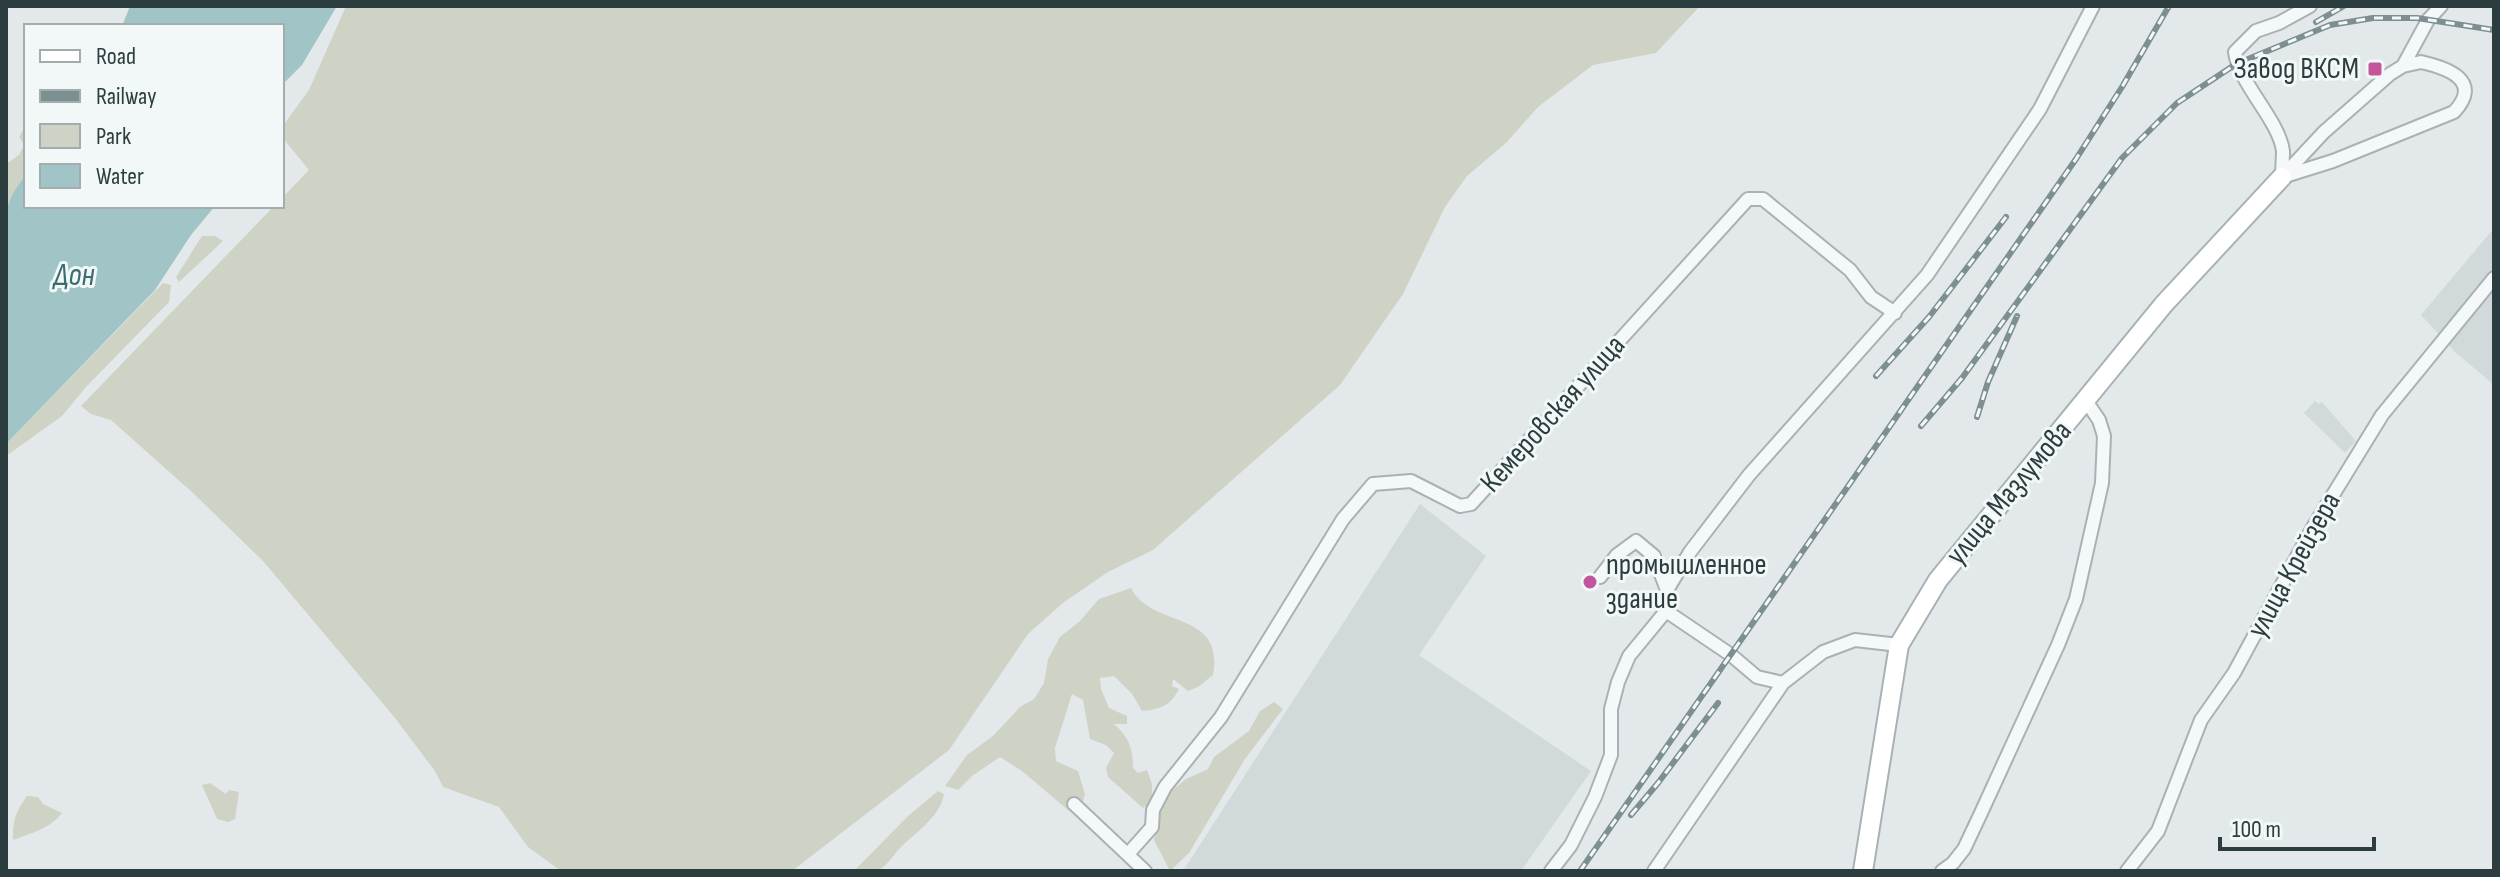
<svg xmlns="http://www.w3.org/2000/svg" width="2500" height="877" viewBox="0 0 2500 877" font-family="'Sofia Sans Condensed',sans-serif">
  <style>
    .built { fill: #d1d9db }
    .green { fill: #cfd3c5 }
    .water { fill: #a1c5c6 }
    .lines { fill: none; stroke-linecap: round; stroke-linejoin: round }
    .street-casing { stroke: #a8b2b4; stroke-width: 16 }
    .secondary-casing { stroke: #a8b2b4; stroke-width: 22 }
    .street { stroke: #f5f8f8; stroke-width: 12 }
    .secondary { stroke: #fff; stroke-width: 18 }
    .rail-casing { stroke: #7e8f92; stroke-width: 6 }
    .rail { stroke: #f2f7f7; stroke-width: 3; stroke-dasharray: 9; stroke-linecap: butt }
    .poi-dot { fill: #c2559c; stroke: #f2f7f7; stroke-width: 3 }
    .labels { text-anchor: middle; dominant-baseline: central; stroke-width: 6; stroke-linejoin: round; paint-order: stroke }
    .poi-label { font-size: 30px; fill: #2c3d40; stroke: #f2f7f7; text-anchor: end }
    .street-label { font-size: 30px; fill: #2c3d40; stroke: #f2f7f7 }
    .water-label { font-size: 32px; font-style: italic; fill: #3a6d70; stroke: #f2f7f7 }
  </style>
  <rect width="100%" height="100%" fill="#e3e9ea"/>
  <path class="built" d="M2494 228V385L2455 352 2421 315Z
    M2315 401 2318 404 2322 402 2356 441 2345 453 2304 413Z
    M1420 504 1486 556 1419 655 1591 771 1521 871H1183Z"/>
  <path class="green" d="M346 6H1700L1656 53 1593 65 1538 107 1507 142 1467 176 1445 207 1403 294 1340 385 1153 550 1108 572 1064 602 1028 634 949 750 792 871H561L528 847 499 807 443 787 435 771 395 718 263 561 193 493 111 420 91 414 81 406 274 206H282V198L309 170 282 137V127L309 90Z
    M26 125V174L6 223V164L19 155 24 145 19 137Z
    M202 236H215L223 241 179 282 176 277Z
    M163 283 171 285 169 302 86 387 62 416 6 456V444Z
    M1131 588C1151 629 1225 609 1213 675L1198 687 1188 691 1173 679 1172 686 1179 689C1170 706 1161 709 1142 711L1132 694 1114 676 1100 678 1101 689 1109 708 1127 716V724H1114C1129 737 1133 749 1133 768L1138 773 1147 770 1152 784V801L1143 808 1108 777 1106 768 1114 753 1106 745 1090 739 1083 700 1072 694 1055 748 1056 761 1078 771 1085 794 1080 810H1068L1022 771 1000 757 972 776 958 790 945 786 967 755 993 736 1020 707 1034 699 1044 683 1048 659 1060 637 1080 621 1099 599Z
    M1274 702 1283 709 1245 759 1189 853 1170 871 1154 840 1162 799 1186 779 1208 769 1214 757 1249 731 1260 711Z
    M210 783 226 794 229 790 239 792 235 819 228 822 217 819 202 785Z
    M938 791 944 794C940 817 916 832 901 847 894 854 888 865 879 870 872 873 861 871 854 871L908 816Z
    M27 796 38 797 43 804 62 813C51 828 30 834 13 840 12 822 16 811 27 796Z"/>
  <path class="water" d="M130 6H337L302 65 282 85V26H122Z
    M26 174V206H215L191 235 155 290 6 444V211L13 193Z"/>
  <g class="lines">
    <defs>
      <path id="street" d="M2421 62C2448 68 2483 81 2454 112L2333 161 2282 177 2324 132 2390 74 2403 66Z
        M2403 66 2428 20 2441 6
        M2282 177C2282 168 2283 159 2283 151 2279 120 2239 84 2235 52L2256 31 2279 23 2310 6
        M1600 577 1617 555 1636 541 1654 556 1667 590
        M1666 611 1731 655 1757 677 1783 683
        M1074 804 1145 871
        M1128 854 1152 827 1153 810 1165 787 1221 717 1343 519 1373 484 1411 481 1460 506 1471 504 1748 199H1763L1850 270 1871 297 1895 313
        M1551 871 1571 845 1595 797 1611 755V709L1618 682 1629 656 1666 611 1667 590 1690 552 1749 475 1927 275 2040 109 2093 6
        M1654 871 1783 683 1823 652 1855 640 1899 645
        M1942 871 1953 863 1964 849 1981 813 2058 645 2076 599 2102 483 2104 436 2099 420 2086 401
        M2127 871 2158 831 2201 720 2234 673 2312 529 2382 415 2494 278"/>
      <path id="secondary" d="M1863 871 1899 645 1938 580 2164 304 2282 177"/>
    </defs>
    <use href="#street" class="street-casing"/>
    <use href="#secondary" class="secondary-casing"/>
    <use href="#street" class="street"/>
    <use href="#secondary" class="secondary"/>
    <defs>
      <path id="rail" d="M2316 22 2344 6
        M1876 376 1929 317 2006 217
        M1977 417 1988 382 2017 316
        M1921 426 1962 378 2122 158 2177 103 2236 64 2330 25 2373 18H2417L2494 30
        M1631 815 1658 783 1718 703
        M1580 871 2076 159 2122 87 2169 6"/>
    </defs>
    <use href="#rail" class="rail-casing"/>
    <use href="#rail" class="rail"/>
  </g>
  <g class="poi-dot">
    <rect x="2367" y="61" width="16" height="16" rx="4"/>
    <circle cx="1590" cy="582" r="8"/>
  </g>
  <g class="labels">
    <g class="poi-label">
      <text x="2359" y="69">Завод ВКСМ</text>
      <text x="1606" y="565" text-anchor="start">промышленное<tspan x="1606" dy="34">здание</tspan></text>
    </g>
    <g class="street-label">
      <text transform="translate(1553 414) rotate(-48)">Кемеровская улица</text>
      <text transform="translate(2009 493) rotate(-50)">улица Мазлумова</text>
      <text transform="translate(2294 565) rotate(-61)">улица Крейзера</text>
    </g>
    <g class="water-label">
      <text x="74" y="275">Дон</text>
    </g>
  </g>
  <rect width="2500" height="877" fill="none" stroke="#2c3d40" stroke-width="16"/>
  <rect x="24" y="24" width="260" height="184" fill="#f2f7f7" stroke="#a3adae" stroke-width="2"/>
  <rect x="40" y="50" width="40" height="12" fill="#ffffff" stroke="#a3adae" stroke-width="2"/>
  <text x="96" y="64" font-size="24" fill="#2c3d40">Road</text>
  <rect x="40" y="90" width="40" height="12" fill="#7e8f92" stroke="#a3adae" stroke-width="2"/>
  <text x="96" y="104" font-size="24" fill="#2c3d40">Railway</text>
  <rect x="40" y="124" width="40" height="24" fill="#cfd3c5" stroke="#a3adae" stroke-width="2"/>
  <text x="96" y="144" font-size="24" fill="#2c3d40">Park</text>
  <rect x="40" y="164" width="40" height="24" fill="#a1c5c6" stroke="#a3adae" stroke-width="2"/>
  <text x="96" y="184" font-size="24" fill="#2c3d40">Water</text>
  <path d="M2220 837v12h154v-12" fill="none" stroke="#2c3d40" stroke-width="4"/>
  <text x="2232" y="837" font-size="24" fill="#2c3d40" stroke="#f2f7f7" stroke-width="6" paint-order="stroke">100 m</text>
</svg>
